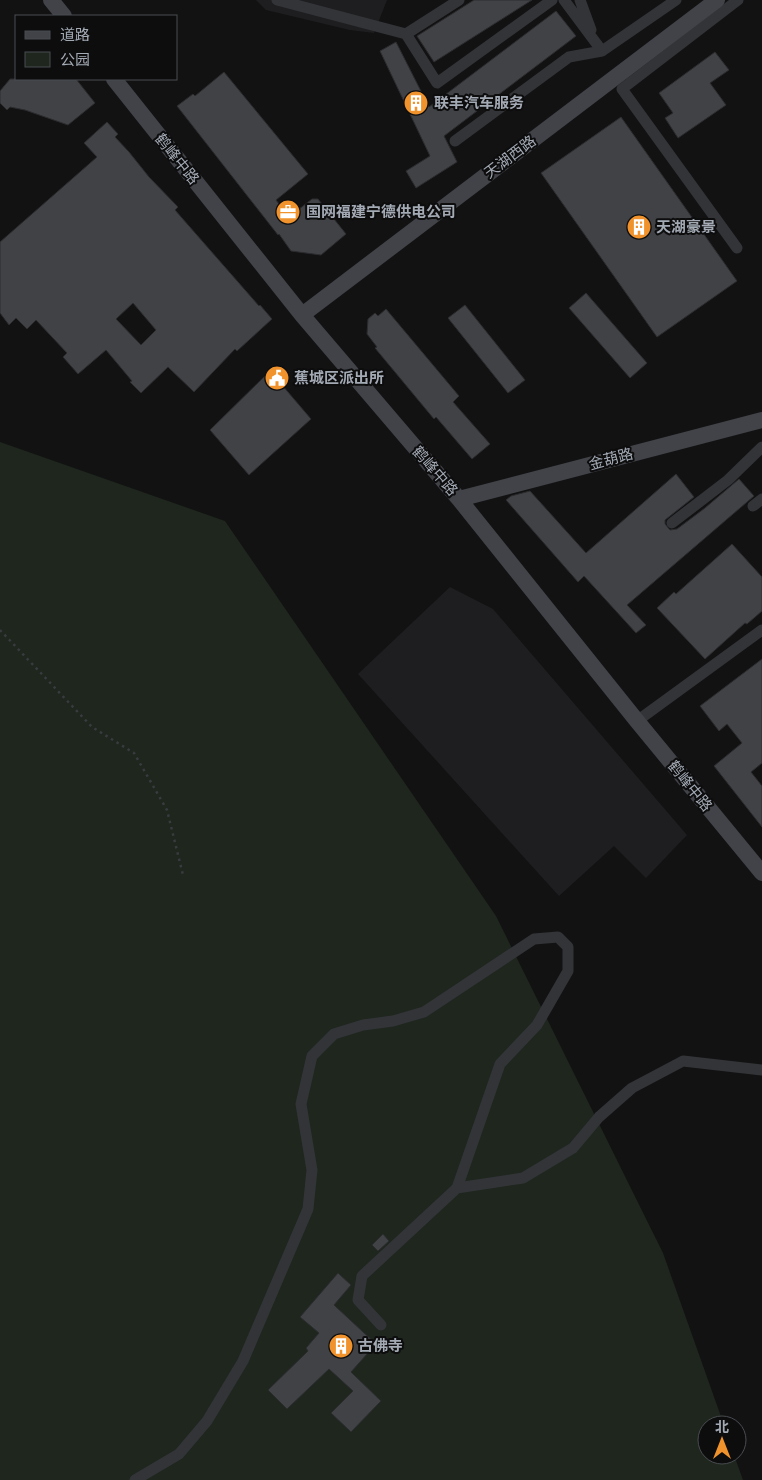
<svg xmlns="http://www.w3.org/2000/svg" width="762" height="1480" viewBox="0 0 762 1480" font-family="'DM Sans','Noto Sans SC',sans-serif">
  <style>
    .built { fill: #1e1e20 }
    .green { fill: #1e261e }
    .building { fill: #404246; stroke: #2c2c2f; fill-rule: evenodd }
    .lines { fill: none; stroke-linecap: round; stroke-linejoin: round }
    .path { stroke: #393b3f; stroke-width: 2.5; stroke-dasharray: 2.5 4; stroke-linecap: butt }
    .street { stroke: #333438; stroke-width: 11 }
    .secondary { stroke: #414348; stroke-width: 16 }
    .labels { text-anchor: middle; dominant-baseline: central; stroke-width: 4; stroke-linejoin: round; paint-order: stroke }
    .poi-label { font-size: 15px; font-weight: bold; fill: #a3aab4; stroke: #0d0d0e; text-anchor: start }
    .street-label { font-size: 15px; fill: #a3aab4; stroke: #0d0d0e }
  </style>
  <rect width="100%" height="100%" fill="#121213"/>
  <path class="built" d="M256 0H387L374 33 350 30 266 10Z
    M450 587 493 609 687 835 646 878 614 846 559 896 358 674Z"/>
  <path class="green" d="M0 442 225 521 496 916 663 1253 724 1425H707V1455H734L743 1480H0Z"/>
  <path class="building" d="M474 0H532L434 62 417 36Z
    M556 11 576 36 444 136 457 162 416 188 406 171 430 156 380 51 396 42 429 107Z
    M715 52 729 70 710 83 726 105 678 138 665 118 673 113 659 93Z
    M224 72 308 174 276 200 289 217 312 199H318L346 234 321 255 291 251 279 234 278 235 177 106 193 94 195 96Z
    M10 79H76L95 103 68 125 25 110 10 107 7 110 0 103V91Z
    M621 117 737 281 657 337 541 173Z
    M107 122 118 134 115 137 129 152 149 177 178 207 175 210 259 306 260 305 272 319 237 351 235 349 194 392 168 367 141 393 130 382 132 381 106 350 78 374 63 357 67 353 36 320 27 329 16 318 9 325 0 313V242L97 157 84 143ZM133 303 156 330 141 345 116 319Z
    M586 293 647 363 630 378 569 308Z
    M465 305 525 380 508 393 448 318Z
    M386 309 459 396 453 402 490 444 472 459 436 417 434 419 375 348 377 347 367 334 368 319 375 313 378 316Z
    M270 371 311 419 249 475 210 430Z
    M676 474 694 497 665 520V524L670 530 677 529 705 508 739 479 754 496 627 605 646 625 636 633 584 576 578 582 506 500 511 496 530 491 586 553Z
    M732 544 762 577V611L747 624 745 623 705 659 657 608 674 592 676 594Z
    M762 659V763L751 772 762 786V827L714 766 742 743 727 724 719 731 700 706Z
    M383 1234 389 1241 378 1251 372 1245Z
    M338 1273 351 1285 334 1305 376 1344 351 1372 381 1401 351 1432 331 1413 353 1391 329 1369 287 1409 268 1390 308 1351 306 1348 319 1333 300 1317Z"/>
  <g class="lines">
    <path class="path" d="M0 630 92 727 134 753 167 810 183 875"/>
    <path class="street" d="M277 0 406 34
      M459 0 406 34 437 83 552 0
      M564 0 602 51 676 0
      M580 0 591 30
      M455 141 569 57 602 51
      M737 248 622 89 738 0
      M753 506 762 499
      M672 523 728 480 762 447
      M637 721 762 630
      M381 1325 358 1300 362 1276 457 1188 523 1178 573 1148 599 1117 632 1088 683 1061 762 1070
      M135 1480 179 1454 207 1421 243 1361 308 1209 312 1170 301 1104 312 1056 334 1034 363 1025 393 1021 424 1012 534 939 558 937 568 947V971L537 1025 500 1064 457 1188"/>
    <path class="secondary" d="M51 0 64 16
      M114 79 302 315 459 499 637 721 762 873
      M302 315 717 0
      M459 499 762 420"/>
  </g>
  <defs>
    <symbol id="building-disc" viewBox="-11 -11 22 22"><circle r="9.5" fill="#f1932c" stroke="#0d0d0e"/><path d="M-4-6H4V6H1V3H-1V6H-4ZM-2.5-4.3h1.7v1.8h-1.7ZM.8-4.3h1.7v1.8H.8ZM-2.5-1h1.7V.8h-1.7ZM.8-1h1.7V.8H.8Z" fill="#fff"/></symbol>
    <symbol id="office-disc" viewBox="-11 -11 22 22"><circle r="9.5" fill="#f1932c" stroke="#0d0d0e"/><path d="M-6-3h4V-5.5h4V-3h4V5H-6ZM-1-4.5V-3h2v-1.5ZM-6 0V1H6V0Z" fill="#fff"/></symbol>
    <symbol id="civic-disc" viewBox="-11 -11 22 22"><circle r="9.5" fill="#f1932c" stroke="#0d0d0e"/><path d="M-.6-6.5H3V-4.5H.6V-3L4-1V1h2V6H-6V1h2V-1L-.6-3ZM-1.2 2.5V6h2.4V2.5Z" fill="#fff"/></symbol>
  </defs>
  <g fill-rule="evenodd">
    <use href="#building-disc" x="402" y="89" width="28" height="28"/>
    <use href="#office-disc" x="274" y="198" width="28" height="28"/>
    <use href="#building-disc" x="625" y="213" width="28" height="28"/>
    <use href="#civic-disc" x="263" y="364" width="28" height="28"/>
    <use href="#building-disc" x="327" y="1332" width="28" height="28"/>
  </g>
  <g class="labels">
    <g class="poi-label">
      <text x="434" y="103">联丰汽车服务</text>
      <text x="306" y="212">国网福建宁德供电公司</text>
      <text x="656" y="227">天湖豪景</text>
      <text x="294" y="378">蕉城区派出所</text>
      <text x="358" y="1346">古佛寺</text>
    </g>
    <g class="street-label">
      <text transform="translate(510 157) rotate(-37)">天湖西路</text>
      <text transform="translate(177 159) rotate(51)">鹤峰中路</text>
      <text transform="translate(611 459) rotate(-15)">金葫路</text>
      <text transform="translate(435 471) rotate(49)">鹤峰中路</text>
      <text transform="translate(690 786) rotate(51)">鹤峰中路</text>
    </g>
  </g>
  <rect x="15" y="15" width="162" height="65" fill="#0d0d0e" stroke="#494c50"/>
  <rect x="25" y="31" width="25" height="8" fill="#414348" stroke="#494c50"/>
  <text x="60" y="40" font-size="15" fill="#a3aab4">道路</text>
  <rect x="25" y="52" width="25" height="15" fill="#1e261e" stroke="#494c50"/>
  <text x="60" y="65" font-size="15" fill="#a3aab4">公园</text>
  <g transform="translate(722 1440)"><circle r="24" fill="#0d0d0e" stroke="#494c50"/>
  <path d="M0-4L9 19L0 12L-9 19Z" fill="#f1932c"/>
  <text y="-8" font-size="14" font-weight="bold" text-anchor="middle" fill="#a3aab4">北</text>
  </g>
</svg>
